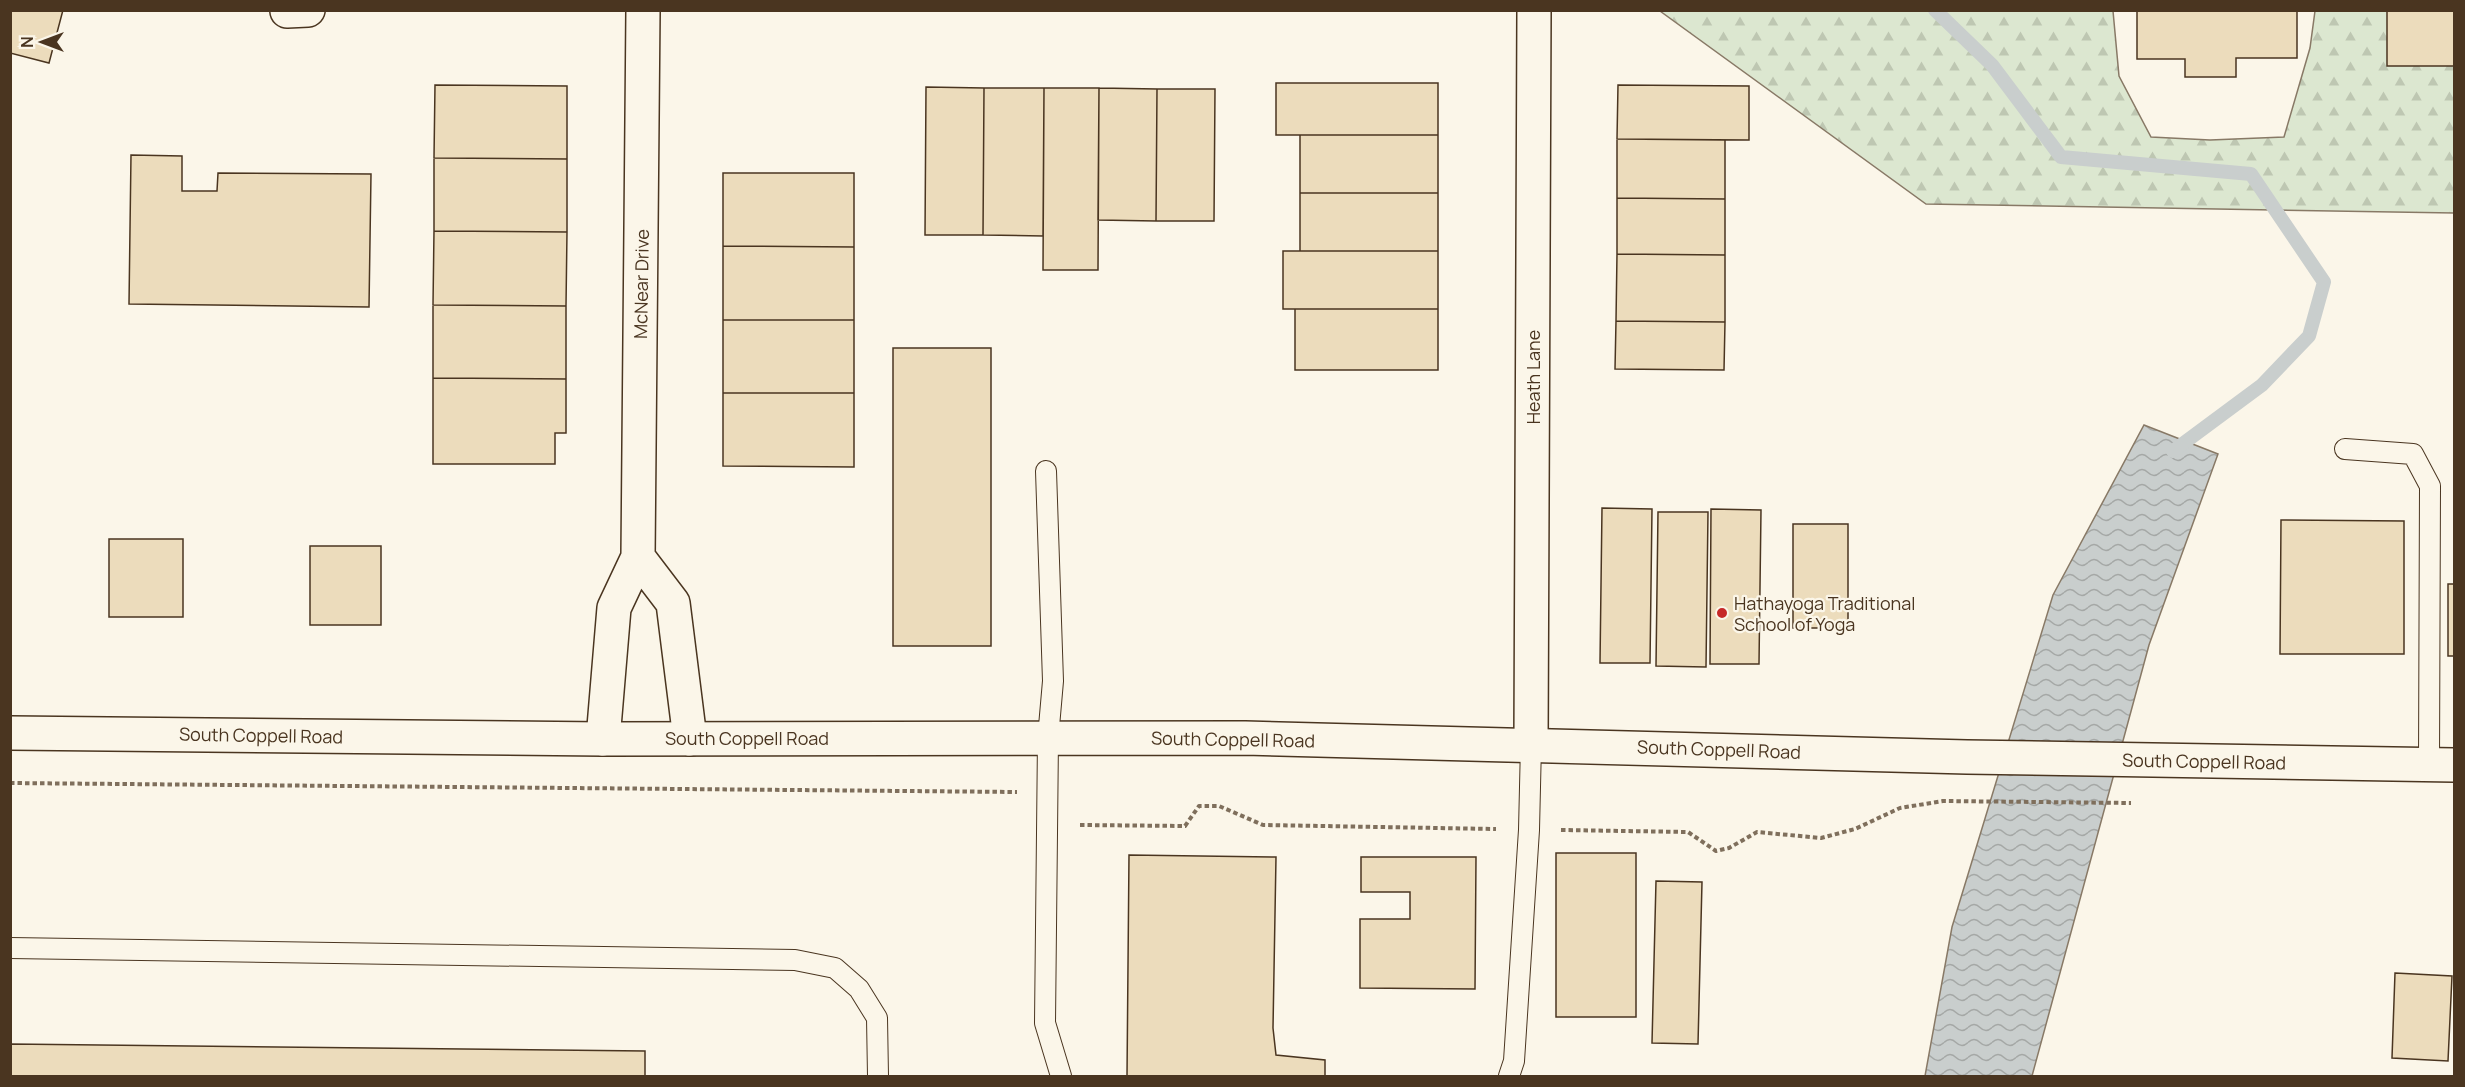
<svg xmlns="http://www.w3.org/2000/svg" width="2465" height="1087" viewBox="0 0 2465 1087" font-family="Manrope,sans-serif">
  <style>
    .forest { fill: url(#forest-firs); stroke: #887966; stroke-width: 1.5 }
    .water { fill: url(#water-waves); stroke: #887966; stroke-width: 1.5 }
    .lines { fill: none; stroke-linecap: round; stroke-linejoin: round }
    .stream { stroke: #c9cecd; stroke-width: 14 }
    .building { fill: #ecdcbc; stroke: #4a3520; stroke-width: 1.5 }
    .lane-casing { stroke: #4a3520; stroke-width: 22 }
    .street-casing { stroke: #4a3520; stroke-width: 36 }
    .secondary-casing { stroke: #4a3520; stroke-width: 36 }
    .path { stroke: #7f6f5c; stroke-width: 4; stroke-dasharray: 4.5 3; stroke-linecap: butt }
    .lane { stroke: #fbf6e9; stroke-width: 20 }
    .street { stroke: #fbf6e9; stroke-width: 33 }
    .secondary { stroke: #fbf6e9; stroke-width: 33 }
    .poi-dot { fill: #c62828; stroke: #fbf6e9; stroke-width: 2 }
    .labels { text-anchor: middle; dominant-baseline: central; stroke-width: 4.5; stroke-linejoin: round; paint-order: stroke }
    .street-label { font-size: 18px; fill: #4a3520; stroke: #fbf6e9 }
    .poi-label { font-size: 18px; fill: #4a3520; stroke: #fbf6e9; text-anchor: start }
  </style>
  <defs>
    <pattern id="forest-firs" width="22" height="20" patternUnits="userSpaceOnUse" patternTransform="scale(1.5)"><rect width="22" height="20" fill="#dce7d0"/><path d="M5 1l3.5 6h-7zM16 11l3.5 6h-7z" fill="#bec7b2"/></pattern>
    <pattern id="water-waves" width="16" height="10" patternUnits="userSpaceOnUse" patternTransform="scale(1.5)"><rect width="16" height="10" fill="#c9cecd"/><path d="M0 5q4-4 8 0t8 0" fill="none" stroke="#a5a8a6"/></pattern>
  </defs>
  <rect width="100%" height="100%" fill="#fbf6e9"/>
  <path class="forest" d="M1660 11H2113L2119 76 2151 137 2210 140 2284 137 2310 48 2315 11H2454V213L1926 204Z"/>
  <path class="water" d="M2144 425 2218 454 2149 645 2032 1076H1925L1952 927 2053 595Z"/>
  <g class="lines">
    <path class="stream" d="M1935 10 1992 65 2061 157 2251 174 2324 282 2309 336 2262 385 2173 451"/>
  </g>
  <path class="building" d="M10 10H63L49 63 10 53Z
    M2137 10H2297V58H2236V77H2185V59H2137Z
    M2387 10H2454V66H2387Z
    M1276 83H1438V135H1276Z
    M435 85 567 86V159L434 158Z
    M1618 85 1749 86V140L1617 139Z
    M926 87 984 88 983 235H925Z
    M984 88H1044L1043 236 983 235Z
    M1044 88H1099L1098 270H1043Z
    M1099 88 1157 89 1156 221 1098 220Z
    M1157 89H1215L1214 221H1156Z
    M1300 135H1438V193H1300Z
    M1617 139 1725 140V199L1617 198Z
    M131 155 182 156V191H217L218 173 371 174 369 307 129 304Z
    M434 158 567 159V232L434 231Z
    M723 173H854V247L723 246Z
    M1300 193H1438V251H1300Z
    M1617 198 1725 199V255L1617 254Z
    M434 231 567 232 566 306 433 305Z
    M723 246 854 247V320H723Z
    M1283 251H1438V309H1283Z
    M1617 254 1725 255V322L1616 321Z
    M433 305 566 306V379L433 378Z
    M1295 309H1438V370H1295Z
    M723 320H854V393H723Z
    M1616 321 1725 322 1724 370 1615 369Z
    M893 348H991V646H893Z
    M433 378 566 379V433H555V464H433Z
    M723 393H854V467L723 466Z
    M1602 508 1652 509 1650 663H1600Z
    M1711 509 1761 510 1759 664H1710Z
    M1658 512H1708L1706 667 1656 666Z
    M2281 520 2404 521V654H2280Z
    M1793 524H1848V628H1793Z
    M109 539H183V617H109Z
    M310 546H381V625H310Z
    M2448 584H2454V656H2448Z
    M1556 853H1636V1017H1556Z
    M1129 855 1276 857 1273 1028 1276 1055 1325 1060V1076H1127Z
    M1361 857H1476L1475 989 1360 988V919H1410V892H1361Z
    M1656 881 1702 882 1698 1044 1652 1043Z
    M2395 973 2452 976 2448 1061 2392 1058Z
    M10 1044 645 1051V1076H10Z"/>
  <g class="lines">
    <defs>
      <path id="lane" d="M2345 449 2413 454 2430 486 2429 765
        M1046 471 1053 681 1048 738 1045 1023 1061 1076
        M10 948 795 960 835 968 859 989 877 1018 878 1076
        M1509 1076 1514 1061 1529 830 1531 744"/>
      <path id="street" d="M287 11 308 10
        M638 557 673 603 690 739
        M603 739 614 608 638 557 643 10
        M1531 744 1534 10"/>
      <path id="secondary" d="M10 733 603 739 1245 738 1967 757 2454 765"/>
    </defs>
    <use href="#lane" class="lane-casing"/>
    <use href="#street" class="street-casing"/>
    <use href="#secondary" class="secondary-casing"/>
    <path class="path" d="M10 783 1017 792
      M1080 825 1185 826 1199 806H1219L1263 825 1496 829
      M1561 830 1688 832 1716 851 1729 848 1757 832 1821 838 1855 829 1900 808 1943 801 2131 803"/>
    <use href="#lane" class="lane"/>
    <use href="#street" class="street"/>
    <use href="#secondary" class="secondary"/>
  </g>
  <circle class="poi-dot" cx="1722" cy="613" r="6"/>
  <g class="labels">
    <g class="street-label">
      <text transform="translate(641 284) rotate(-89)">McNear Drive</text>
      <text transform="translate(1533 377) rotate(-90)">Heath Lane</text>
      <text transform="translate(261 735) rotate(1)">South Coppell Road</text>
      <text x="747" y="738">South Coppell Road</text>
      <text transform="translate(1233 739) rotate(1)">South Coppell Road</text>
      <text transform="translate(1719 749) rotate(2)">South Coppell Road</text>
      <text transform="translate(2204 761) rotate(1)">South Coppell Road</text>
    </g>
    <g class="poi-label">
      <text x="1734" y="603">Hathayoga Traditional<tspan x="1734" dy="21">School of Yoga</tspan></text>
    </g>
  </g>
  <rect width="2465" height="1087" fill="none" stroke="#4a3520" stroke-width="24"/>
  <g transform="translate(42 42) rotate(270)" stroke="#fbf6e9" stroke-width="4.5" paint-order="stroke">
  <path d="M0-4.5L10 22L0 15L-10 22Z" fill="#4a3520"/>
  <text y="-9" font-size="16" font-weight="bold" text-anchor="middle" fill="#4a3520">N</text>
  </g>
</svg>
